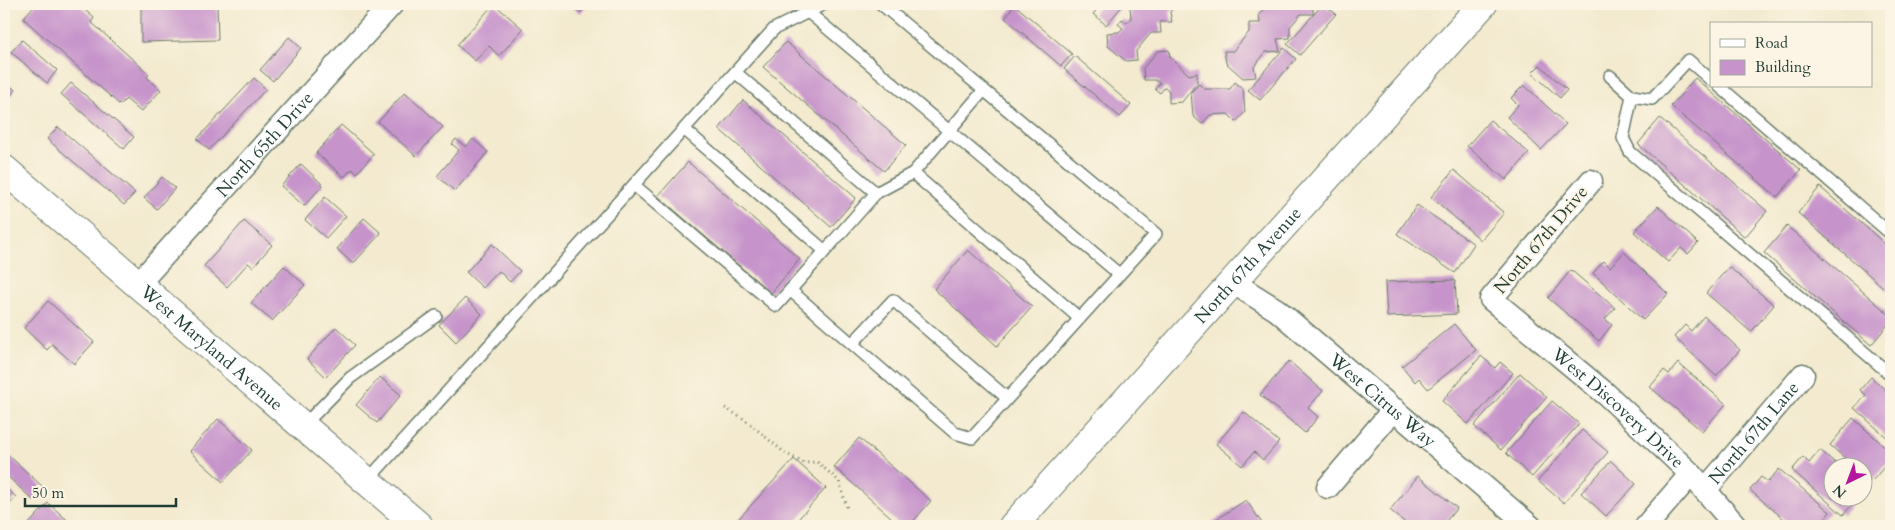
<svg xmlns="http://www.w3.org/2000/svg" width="1895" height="530" viewBox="0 0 1895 530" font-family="Cardo,serif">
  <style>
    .building { fill: #c693cb }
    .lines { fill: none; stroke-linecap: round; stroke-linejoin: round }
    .lane-casing { stroke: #697a6a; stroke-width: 14 }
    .street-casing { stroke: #697a6a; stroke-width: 25 }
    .secondary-casing { stroke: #697a6a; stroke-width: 30 }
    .path { stroke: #697a6a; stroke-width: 3; stroke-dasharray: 1 4; stroke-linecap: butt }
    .lane { stroke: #fff; stroke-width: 11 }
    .street { stroke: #fff; stroke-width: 22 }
    .secondary { stroke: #fff; stroke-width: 28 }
    .labels { text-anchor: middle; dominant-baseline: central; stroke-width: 4; stroke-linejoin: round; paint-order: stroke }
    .street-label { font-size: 18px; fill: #1f3d34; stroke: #fcf5e5 }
  </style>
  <rect width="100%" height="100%" fill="#fcf5e5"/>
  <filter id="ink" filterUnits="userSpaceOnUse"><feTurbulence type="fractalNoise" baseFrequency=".02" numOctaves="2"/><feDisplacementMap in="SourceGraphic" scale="10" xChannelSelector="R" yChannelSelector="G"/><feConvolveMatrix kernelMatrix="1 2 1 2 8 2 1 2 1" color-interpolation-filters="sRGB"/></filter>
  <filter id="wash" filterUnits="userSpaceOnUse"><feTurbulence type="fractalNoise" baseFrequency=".0096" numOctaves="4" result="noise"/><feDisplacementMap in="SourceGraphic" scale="20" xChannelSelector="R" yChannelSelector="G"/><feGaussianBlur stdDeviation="1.12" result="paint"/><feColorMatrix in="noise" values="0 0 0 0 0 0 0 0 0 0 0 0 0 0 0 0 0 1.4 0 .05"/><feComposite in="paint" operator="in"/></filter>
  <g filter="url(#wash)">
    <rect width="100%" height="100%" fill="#f3eacf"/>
    <g id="blocks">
      <path class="building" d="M36 4H78L94 18 91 22 149 74 147 77 161 90 141 112 126 99 120 105 23 18Z
        M141 4H217L218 40 141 42Z
        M494 4 523 29 499 56 489 46 475 61 457 45Z
        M569 4H589L580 13Z
        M754 4H767L761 10Z
        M1102 4H1124L1106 25 1093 14Z
        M1142 4H1177L1170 12 1172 22H1160L1161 33H1151L1136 51 1137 60 1126 61 1108 46 1107 33 1119 32 1123 28 1118 24 1122 19 1127 23 1131 18 1130 7 1141 6Z
        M1234 4H1250L1245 9H1238L1234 7Z
        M1271 4 1275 7 1278 4H1313V14H1301L1290 27V38L1277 39 1280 51 1266 52 1254 67 1256 77 1243 78 1226 63 1224 51H1233L1249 32V23H1260L1259 14 1267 5Z
        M1323 4 1336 14 1300 55 1287 44Z
        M1015 5 1072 54 1061 66 1005 18Z
        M289 37 301 48 273 81 260 70Z
        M22 40 57 70 47 83 11 52Z
        M786 42 906 145 884 171 763 67Z
        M1284 48 1296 59 1260 100 1248 90Z
        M1169 50 1170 57 1189 75 1197 73V83L1182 102 1169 103V91L1165 87 1160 93 1155 89 1160 83 1155 80H1144L1143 68 1158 51Z
        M1075 56 1131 105 1120 117 1064 69Z
        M1540 65 1567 90 1560 98 1532 73Z
        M254 78 266 89 209 150 197 139Z
        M1695 78 1801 170 1777 197 1671 106Z
        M4 80 15 90 5 103 4 102Z
        M1235 82 1243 89 1245 112 1236 122 1228 114 1210 115 1202 124 1193 116 1191 92 1199 84 1204 89H1230Z
        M71 83 134 137 124 149 61 94Z
        M1524 85 1566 124 1541 150 1507 117 1518 105 1511 98Z
        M405 92 443 127 416 156 378 122Z
        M743 100 856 198 831 227 719 129Z
        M1660 118 1767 211 1745 237 1638 144Z
        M1490 120 1529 153 1506 180 1467 146Z
        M341 125 374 154 357 173 352 169 344 177 316 153Z
        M58 127 135 193 124 205 47 139Z
        M456 139 466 147 473 139 488 152 455 191 437 176 459 150 452 144Z
        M688 162 800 259 771 293 658 196Z
        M301 164 323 185 304 206 281 186Z
        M1454 170 1504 213 1481 240 1431 197Z
        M162 177 175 188 157 209 144 198Z
        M1820 187 1891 249V294L1798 213Z
        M325 197 346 216 326 238 305 220Z
        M1417 205 1474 244 1455 273 1397 234Z
        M1658 206 1698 243 1688 254 1681 248 1668 262 1634 232Z
        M364 218 381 233 353 264 337 249Z
        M244 221 272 245 253 267 248 263 227 287 204 266Z
        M1787 226 1891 316V321L1871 345 1764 253Z
        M492 244 520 271 510 282 499 271 483 288 466 272Z
        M968 250 1032 307 997 346 934 289Z
        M1624 252 1668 294 1643 320 1593 273 1604 261 1610 267Z
        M284 266 305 285 272 321 251 303Z
        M1729 267 1774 305 1751 332 1706 293Z
        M1571 270 1615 308 1605 319 1612 325 1599 341 1548 298Z
        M1455 280 1457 314 1387 317 1385 282Z
        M465 298 482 314 456 342 439 325Z
        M48 301 94 342 74 364 52 344 47 350 24 328Z
        M1704 316 1740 350 1716 376 1674 337 1685 325 1691 331Z
        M1454 324 1476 350 1428 389 1419 378 1415 382 1402 366Z
        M336 327 355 345 326 377 307 359Z
        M1481 356 1495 368 1500 362 1513 373 1468 424 1442 401Z
        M1289 361 1323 391 1308 408 1318 417 1305 433 1260 395Z
        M1678 363 1726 404 1702 431 1650 387 1664 370 1669 374Z
        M1520 373 1547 397 1501 450 1474 426Z
        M380 377 401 395 377 423 356 405Z
        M1871 377 1891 395V441L1854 408 1866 395 1860 390Z
        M1552 401 1579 424 1532 477 1506 453Z
        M1244 412 1279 442 1263 460 1254 452 1242 466 1216 444Z
        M1853 418 1891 452V459L1872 481 1862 473V468H1856L1830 445Z
        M218 419 252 450 223 482 189 451Z
        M1582 430 1608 452 1564 503 1538 481Z
        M859 438 931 501 909 526H901L834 467Z
        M1820 450 1841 468H1832V498H1858L1843 515 1792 470 1803 457 1809 463Z
        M4 451 44 488 33 500 4 473Z
        M794 459 826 488 792 526H732Z
        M1611 461 1636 484 1606 516 1581 493Z
        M1779 469 1830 512 1817 526H1792L1750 490 1761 477 1768 482Z
        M1418 476 1457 508 1442 526H1409L1390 510Z
        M4 486 16 497 4 511Z
        M1246 500 1264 526H1206Z
        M48 503 74 526H27Z"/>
    </g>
  </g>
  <g filter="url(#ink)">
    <use href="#blocks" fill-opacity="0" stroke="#697a6a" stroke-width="1"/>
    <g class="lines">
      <defs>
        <path id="lane" d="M808 12 1119 274
          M735 72 876 193 825 251
          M1610 76 1632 96
          M1711 80 1688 60 1652 99 1632 96 1623 138 1630 152 1891 375
          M1719 86 1891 234
          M913 173 984 90
          M634 185 776 306 825 251 684 129
          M876 193 913 173 1079 318
          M790 290 955 433 972 438 1156 234 881 4
          M852 344 893 300 1007 398
          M303 426 350 378 436 316
          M367 481 774 29 824 4"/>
        <g id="street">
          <path id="s1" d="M1591 181 1491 299 1606 394 1691 474 1736 526"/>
          <path id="s2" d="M1232 282 1277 310 1530 526"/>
          <path id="s3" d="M137 285 392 4"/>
          <path d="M1328 487 1394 409"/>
          <path id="s4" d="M1705 490 1803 375"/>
          <path d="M1646 526 1691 474"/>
        </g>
        <g id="secondary">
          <path id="s5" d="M4 169 419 526"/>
          <path id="s6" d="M1013 526 1483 4"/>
        </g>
      </defs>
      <use href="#lane" class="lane-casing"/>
      <use href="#street" class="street-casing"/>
      <use href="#secondary" class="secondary-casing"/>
      <path class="path" d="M725 408 744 419 785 453 804 463 817 462 839 481 847 508"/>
      <use href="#lane" class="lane"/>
      <use href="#street" class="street"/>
      <use href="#secondary" class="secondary"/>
    </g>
  </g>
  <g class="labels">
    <g class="street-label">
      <text stroke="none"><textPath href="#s3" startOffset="190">North 65th Drive</textPath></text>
      <text transform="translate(1541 240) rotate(-50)">North 67th Drive</text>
      <text stroke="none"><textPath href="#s6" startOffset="351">North 67th Avenue</textPath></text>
      <text stroke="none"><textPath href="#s5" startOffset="274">West Maryland Avenue</textPath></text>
      <text stroke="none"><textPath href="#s2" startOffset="192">West Citrus Way</textPath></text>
      <text stroke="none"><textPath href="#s1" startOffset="322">West Discovery Drive</textPath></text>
      <text stroke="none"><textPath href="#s4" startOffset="75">North 67th Lane</textPath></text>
    </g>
  </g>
  <rect width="1895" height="530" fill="none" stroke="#fcf5e5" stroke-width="20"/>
  <rect x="1710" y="22" width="162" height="65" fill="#fcf5e5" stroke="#a4ab9e"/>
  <rect x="1720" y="39" width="25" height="8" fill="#ffffff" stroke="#a4ab9e"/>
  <text x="1755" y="48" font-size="15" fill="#1f3d34">Road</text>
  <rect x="1720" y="60" width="25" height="15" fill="#c693cb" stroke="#a4ab9e"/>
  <text x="1755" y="72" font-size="15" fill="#1f3d34">Building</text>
  <g transform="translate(1848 482) rotate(222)"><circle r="24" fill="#fcf5e5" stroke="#a4ab9e"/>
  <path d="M0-4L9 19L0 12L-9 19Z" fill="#b5179e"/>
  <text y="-8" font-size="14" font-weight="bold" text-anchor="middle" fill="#1f3d34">N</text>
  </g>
  <path d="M25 498v8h151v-8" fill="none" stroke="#1f3d34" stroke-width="2.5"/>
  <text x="32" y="498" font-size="15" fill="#1f3d34" stroke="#fcf5e5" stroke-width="4" paint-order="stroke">50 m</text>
</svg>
